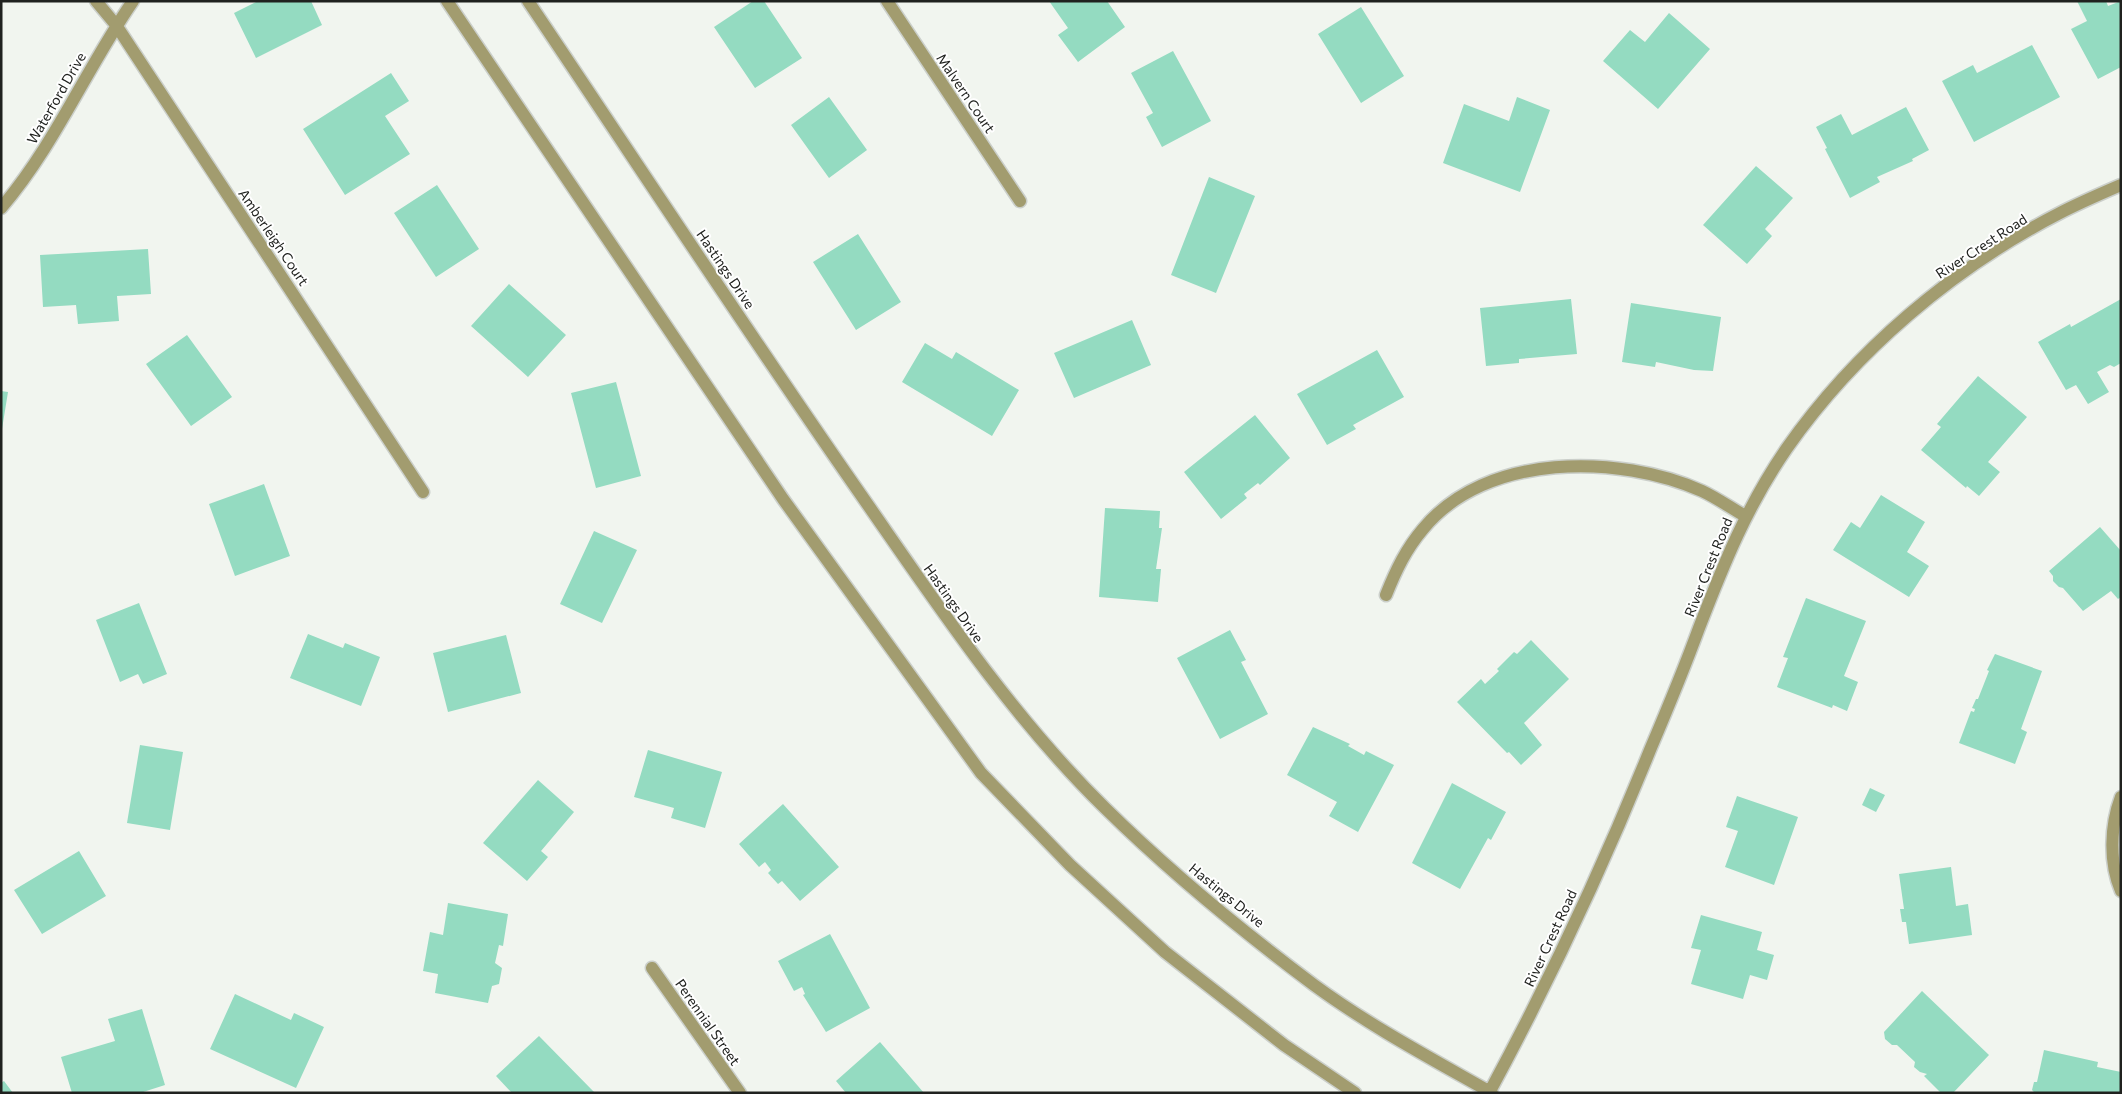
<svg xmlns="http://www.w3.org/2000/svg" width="2122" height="1094" viewBox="0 0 2122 1094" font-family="Commissioner,sans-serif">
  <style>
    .building { fill: #94dbc1 }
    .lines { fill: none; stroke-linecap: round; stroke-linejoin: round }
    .minor-casing { stroke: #cbcfca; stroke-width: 15 }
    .minor { stroke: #a29c6f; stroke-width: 12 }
    .labels { text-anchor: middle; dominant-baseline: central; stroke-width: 4; stroke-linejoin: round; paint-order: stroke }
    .street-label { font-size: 14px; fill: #20221f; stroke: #fff }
  </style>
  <rect width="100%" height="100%" fill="#f1f5ef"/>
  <path class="building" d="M258 1H311L322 25 256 58 234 13Z
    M753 1H764L802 58 755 88 714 27Z
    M1049 1H1107L1125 27 1078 62 1058 35 1068 28Z
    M2077 1H2106L2108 6 2121 1V67L2098 79 2071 29 2087 21Z
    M1361 7 1404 76 1361 103 1318 34Z
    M1669 13 1710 49 1658 109 1603 61 1630 30 1645 42Z
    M2032 45 2060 97 1974 142 1942 81 1973 65 1977 73Z
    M1173 51 1211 121 1162 147 1146 117 1153 113 1131 73Z
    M391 73 409 101 385 116 410 154 345 195 303 129Z
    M829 97 867 150 829 178 791 125Z
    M1517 97 1550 110 1520 192 1443 163 1464 104 1509 121Z
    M1906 107 1929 150 1912 159 1913 161 1877 177 1880 182 1850 198 1825 149 1827 148 1816 127 1841 114 1852 135Z
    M1756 166 1793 198 1765 229 1772 236 1747 264 1703 225Z
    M1209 177 1255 196 1216 293 1171 275Z
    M437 185 479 249 436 277 394 213Z
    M858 234 901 302 856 330 813 262Z
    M148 249 151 294 117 296 119 321 78 324 76 305 43 307 40 255Z
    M509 284 566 335 528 377 471 326Z
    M1571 299 1577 354 1519 359V363L1486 366 1480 308Z
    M2121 299V363L2114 367 2110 365 2097 372 2109 392 2088 404 2076 385 2066 390 2038 342 2070 324 2071 327Z
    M1631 303 1721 317 1713 371 1694 370 1656 362 1655 367 1622 362Z
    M1132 320 1151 365 1074 398 1054 353Z
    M187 335 232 397 191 426 146 364Z
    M925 343 952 359 956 352 1019 390 992 436 902 382Z
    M1377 350 1404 397 1353 425 1356 429 1327 445 1297 394Z
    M1978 376 2027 417 1988 462 2000 472 1979 496 1967 486 1966 488 1921 450 1941 427 1937 424Z
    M616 382 641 476 596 488 571 393Z
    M1 391 8 392 2 429H1Z
    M1255 415 1290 458 1260 485 1258 483 1244 494 1247 498 1221 519 1184 472Z
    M264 484 290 556 235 576 209 504Z
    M1881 495 1925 522 1907 552 1929 566 1909 597 1833 550 1851 522 1860 528Z
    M1105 508 1160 511 1159 528H1162L1156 569H1161L1158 602 1099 597Z
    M2100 527 2121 551V597L2118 599 2111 591 2083 611 2063 588 2059 587 2053 581V576L2049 571Z
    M594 531 637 550 602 623 560 604Z
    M1806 598 1866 621 1844 676 1858 682 1847 711 1833 705 1832 708 1777 687 1788 658 1783 657Z
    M139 603 167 674 143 684 138 674 120 682 96 620Z
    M1230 630 1246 660 1241 662 1268 714 1220 739 1177 658Z
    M308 634 343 648 345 643 380 657 361 706 290 678Z
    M506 635 521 693 448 712 433 653Z
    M1531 640 1569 679 1524 723 1542 745 1521 765 1509 752 1507 753 1457 702 1481 679 1485 684 1499 671 1497 669 1514 652 1517 654Z
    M1995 654 2042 671 2021 729 2027 732 2015 764 1959 743 1971 711 1974 712 1975 709 1972 708 1976 699H1978L1989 671 1987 670Z
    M1313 727 1350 744 1348 746 1364 755 1366 751 1394 765 1358 832 1329 816 1337 802 1287 775Z
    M140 745 183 752 170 830 127 823Z
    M648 750 722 772 705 828 671 818 674 808 634 797Z
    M538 780 574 812 541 851 548 857 527 881 483 843Z
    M1452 783 1506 812 1491 840 1488 838 1460 889 1412 863Z
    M1870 788 1885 795 1876 812 1862 805Z
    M1737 796 1798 817 1774 885 1725 867 1738 831 1726 827Z
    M783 804 839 867 800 901 782 881 778 884 768 873 771 870 765 862 759 867 739 844Z
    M79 851 106 896 42 934 14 890Z
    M1951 867 1956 906 1968 904 1972 935 1909 944 1906 922H1902L1900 909H1904L1899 874Z
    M448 903 508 914 503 946 499 945 495 963 502 968 499 984 492 986 488 1003 435 993 438 974 423 971 430 932 443 935Z
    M1701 915 1762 932 1757 950 1774 955 1767 980 1750 975 1743 999 1691 984 1701 950 1691 948Z
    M830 934 870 1008 826 1032 803 995 805 994 802 987 794 991 778 961Z
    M1922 991 1989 1055 1953 1093H1941L1924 1076 1927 1074 1920 1072 1914 1067 1915 1062 1897 1045H1892L1885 1039 1884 1032Z
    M235 994 291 1020 294 1013 324 1027 296 1088 210 1049Z
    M142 1009 165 1085 140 1093H72L61 1057 115 1041 108 1019Z
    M539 1036 595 1093H512L496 1076Z
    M880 1042 924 1093H846L836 1081Z
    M2044 1050 2098 1062 2097 1067 2121 1072V1093H2035L2032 1090 2034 1082H2037Z
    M4 1081 13 1093H1V1083Z"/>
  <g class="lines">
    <defs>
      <path id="minor" d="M96 1 116 25 423 492
        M447 1 783 499 981 773 1070 865 1165 952 1284 1045 1355 1093
        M528 1C641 169 752 339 868 505 941 610 1013 718 1105 808 1170 872 1242 931 1314 985 1370 1026 1432 1059 1492 1093
        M887 1 1020 201
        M1 208C55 145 86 69 133 1
        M1386 595C1396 570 1406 549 1423 529 1486 452 1619 454 1702 491 1717 498 1731 508 1745 516
        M2121 797C2110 826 2109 863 2121 891
        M652 968 740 1093
        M1489 1093C1549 982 1603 867 1650 750 1667 710 1684 669 1699 628 1724 563 1747 506 1787 448 1855 351 1953 268 2058 214 2079 203 2100 194 2121 185"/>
    </defs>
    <use href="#minor" class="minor-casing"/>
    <use href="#minor" class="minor"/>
  </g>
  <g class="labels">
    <g class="street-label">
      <text transform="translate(966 93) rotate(56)">Malvern Court</text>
      <text transform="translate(56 98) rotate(-60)">Waterford Drive</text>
      <text transform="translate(274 237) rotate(56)">Amberleigh Court</text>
      <text transform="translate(1981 246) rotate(-33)">River Crest Road</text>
      <text transform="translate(726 269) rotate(56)">Hastings Drive</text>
      <text transform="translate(1708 567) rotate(-68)">River Crest Road</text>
      <text transform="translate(954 603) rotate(55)">Hastings Drive</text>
      <text transform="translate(1227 895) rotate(39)">Hastings Drive</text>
      <text transform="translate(1550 938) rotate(-65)">River Crest Road</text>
      <text transform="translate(708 1022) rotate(55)">Perennial Street</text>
    </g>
  </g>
  <rect width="2122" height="1094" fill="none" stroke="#20221f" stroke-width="5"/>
</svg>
